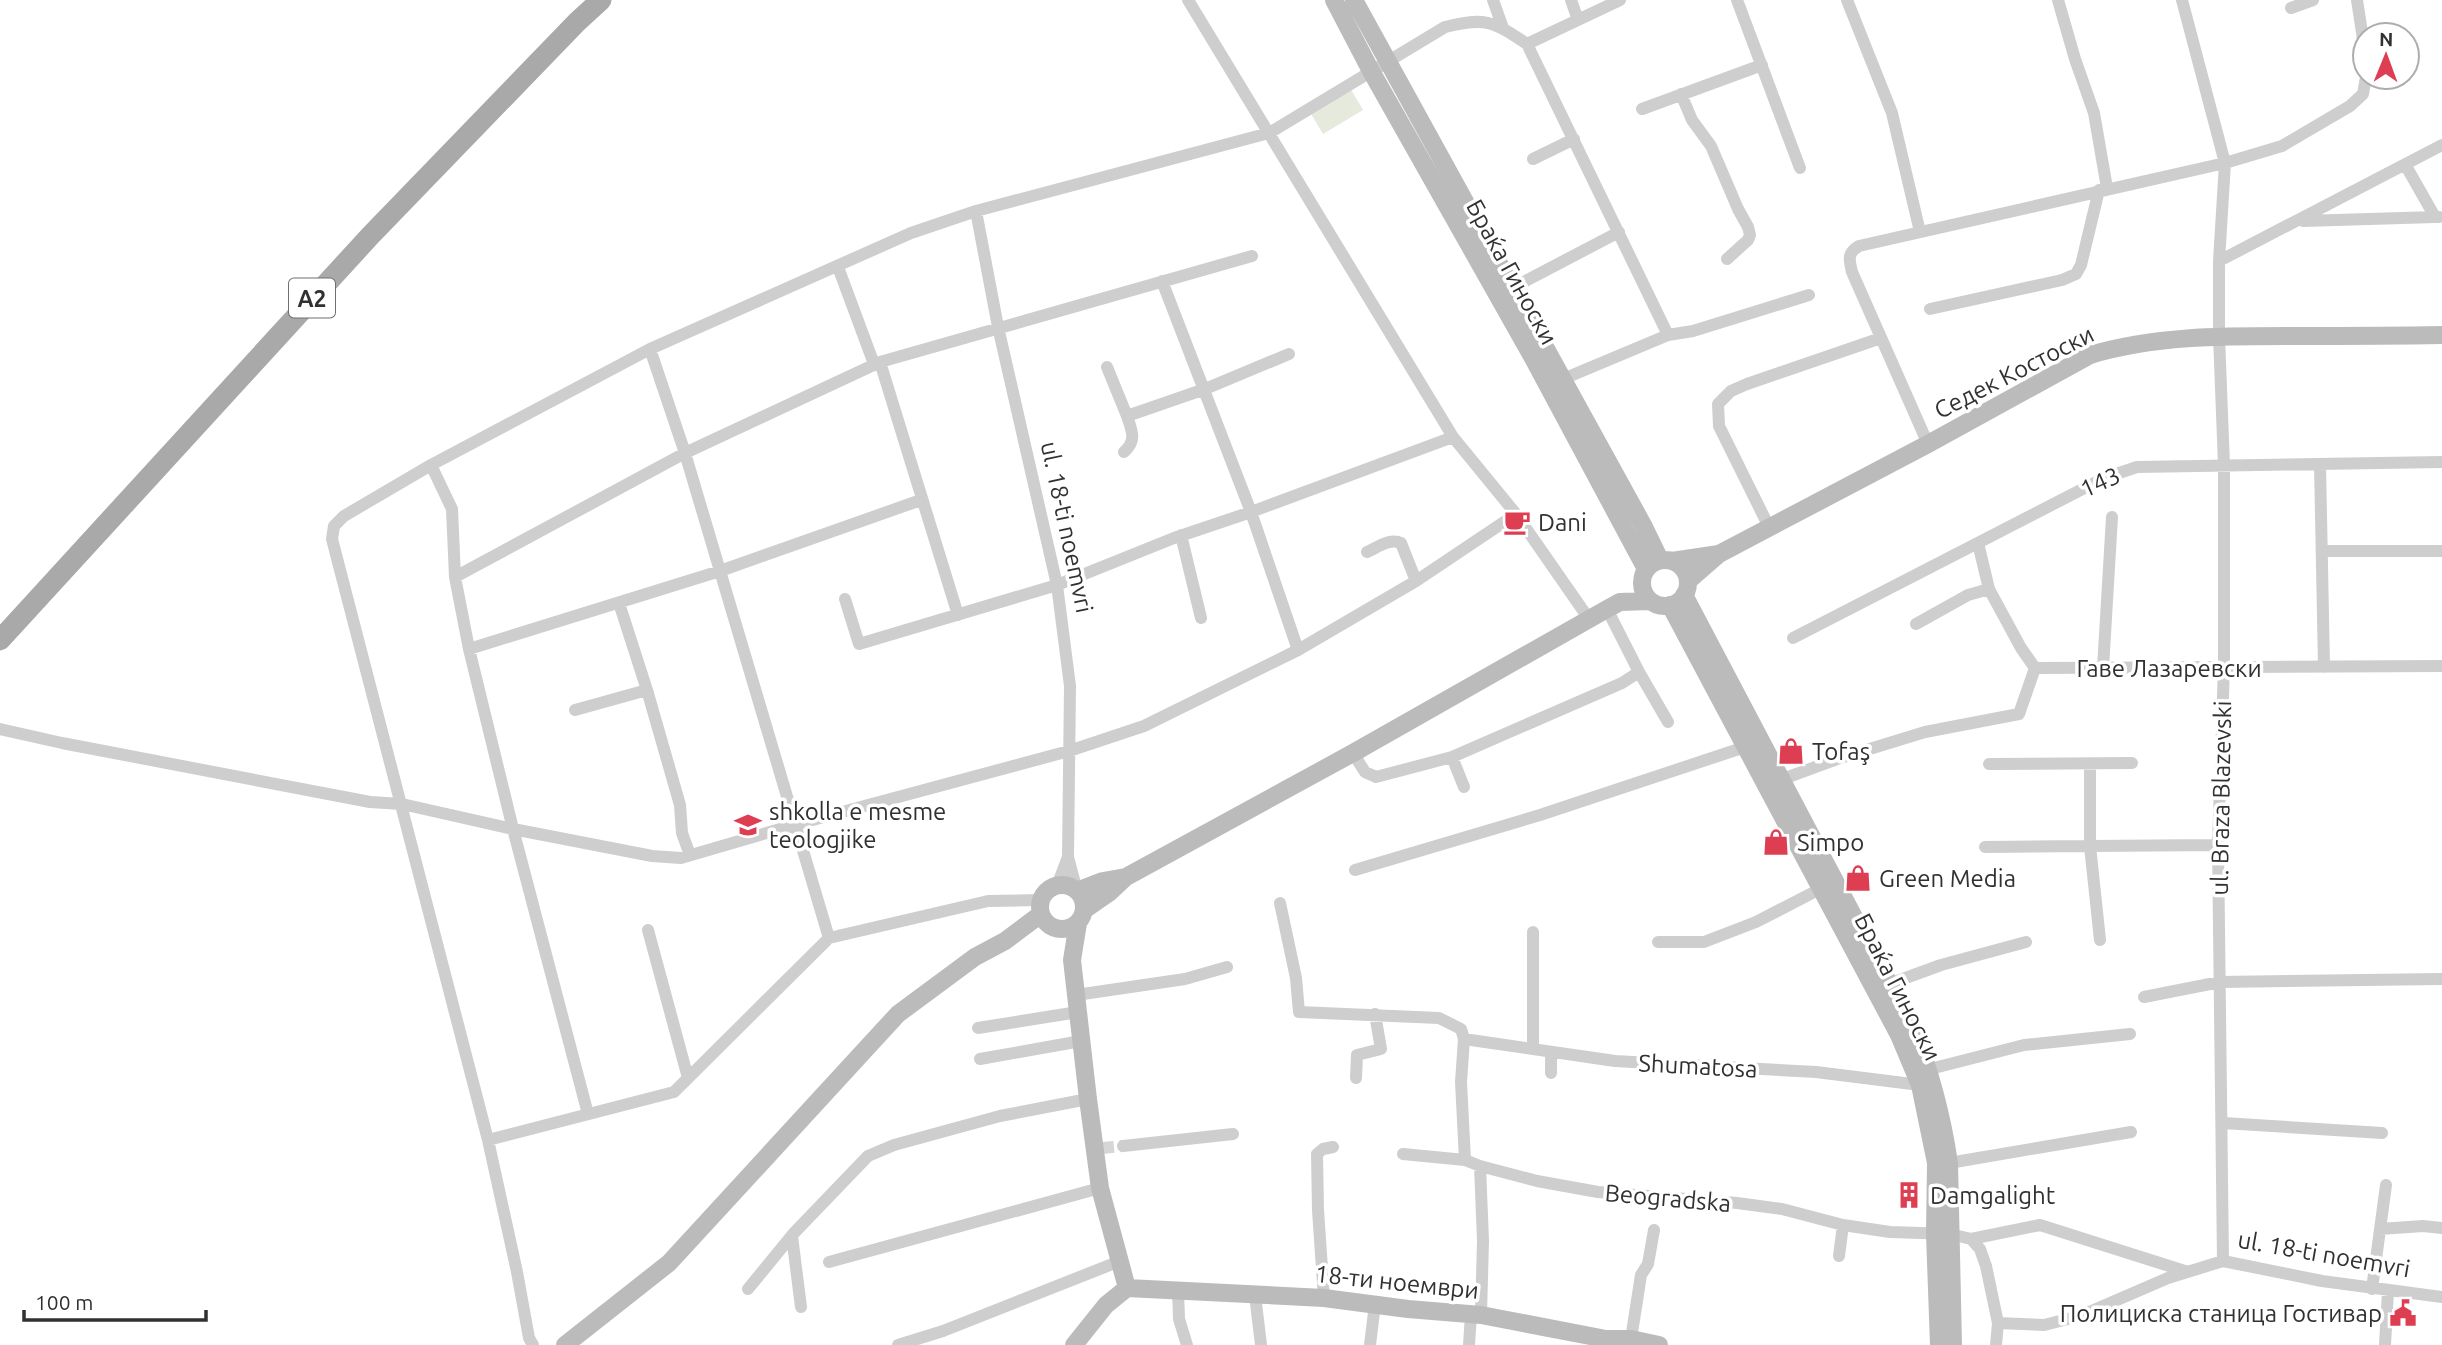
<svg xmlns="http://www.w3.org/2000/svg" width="2442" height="1345" viewBox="0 0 2442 1345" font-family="Ubuntu,sans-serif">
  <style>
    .park { fill: #e5eadd }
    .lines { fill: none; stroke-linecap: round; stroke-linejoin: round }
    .street-tunnel { stroke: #d6d6d6; stroke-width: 12; stroke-dasharray: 12 6; stroke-linecap: butt }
    .street { stroke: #cecece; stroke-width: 12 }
    .secondary { stroke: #bbb; stroke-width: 18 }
    .primary { stroke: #a9a9a9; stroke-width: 21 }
    .labels { text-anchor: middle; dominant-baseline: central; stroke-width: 7; stroke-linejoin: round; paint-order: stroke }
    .shield { fill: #fff; stroke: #6f6f6f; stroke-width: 2 }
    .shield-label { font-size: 23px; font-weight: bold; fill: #313131 }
    .street-label { font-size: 24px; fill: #313131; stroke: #fff }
    .poi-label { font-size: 24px; fill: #313131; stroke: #fff; text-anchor: start }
  </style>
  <rect width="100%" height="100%" fill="#fff"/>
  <path class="park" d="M1350 88 1363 110 1323 134 1310 112Z"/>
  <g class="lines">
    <path class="street-tunnel" d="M1102 1148 1123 1146"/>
    <path class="street" d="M1188 0 1453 437 1516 514 1589 619
      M1493 0 1503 28
      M1571 0 1578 20
      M1737 0 1800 168
      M1847 0 1892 113 1920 232
      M2058 0 2075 59 2094 113 2107 188
      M2182 0 2225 163 2219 261V336L2224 465V667L2218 845 2223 1261
      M2357 0 2365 52
      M2291 8 2313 0
      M1527 44 1668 335
      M1681 94 1692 120 1711 146 1738 209 1748 227 1750 235 1748 240 1727 259
      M1642 109 1762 65
      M1533 159 1574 139
      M2406 166 2435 217H2439
      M976 211 998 327 1057 585 1070 686 1068 857 1077 891
      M2303 221 2435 217
      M2219 261 2442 145
      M838 267 874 364
      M1162 281 1251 512 1298 650
      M1512 288 1619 232
      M1930 309 2062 280 2076 274 2081 265 2099 190
      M650 349 685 453 829 938
      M880 362 958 615
      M1107 367 1127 416
      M1563 379 1668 335 1693 331 1809 295
      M1928 444 1852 272C1849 259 1847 253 1859 246L2225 163 2282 146 2350 106 2363 94 2366 77
      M1124 452C1137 441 1132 431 1127 416L1205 389 1289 354
      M2320 464 2324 667
      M431 465 452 509 455 577 469 649 513 829 588 1114
      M1769 527 1719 426 1718 404 1731 391 1747 384 1881 338
      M1181 535 1201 618
      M1978 543 1989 589 2021 648 2035 668 2442 666
      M2322 551H2442
      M1367 552C1378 547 1390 538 1401 543L1416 581
      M455 577 685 453 880 362 1252 256
      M845 599 859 644 1057 585 1174 538 1251 512 1453 437
      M619 603 647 690 680 805 682 833 690 855
      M1607 609 1639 672
      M1916 624 1968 595 1989 589
      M1793 638 2104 478 2137 467 2442 462
      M469 649 720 571 921 500
      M2103 668 2112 517
      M575 710 647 690
      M0 729 62 743 370 802 402 804 513 829 652 856 681 858 794 825 1069 751 1144 726 1298 650 1416 581 1516 514
      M1353 753 1365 772 1376 777 1452 757 1622 683 1639 672 1668 722
      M1452 757 1464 787
      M1989 764 2132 763
      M1780 780 1837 759 1925 732 2019 714 2035 668
      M1985 847 2090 846V764
      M1355 870 1540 815 1745 747
      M1057 886 1068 857
      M1280 903 1296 978 1299 1012 1439 1018 1461 1029 1464 1039 1461 1082 1465 1160
      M648 930 688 1078
      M1533 932V1049
      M2100 940 2090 846 2218 845
      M1658 942H1704L1756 922 1820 889
      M1889 984 1941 965 2026 942
      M1076 995 1185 979 1227 967
      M2144 997 2220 982 2442 979
      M978 1028 1078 1012
      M1464 1039 1615 1061 1816 1072 1920 1085 1926 1082
      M980 1059 1081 1041
      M1930 1069 2024 1045 2130 1034
      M1551 1073V1053
      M1356 1078 1357 1055 1381 1049 1375 1014
      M2223 1123 2382 1133
      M488 1140 674 1092 829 938 988 901 1041 900
      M1123 1146 1233 1134
      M1403 1154 1465 1160 1480 1166 1537 1181 1598 1192 1737 1203 1782 1209 1843 1225 1890 1232 1950 1234 1971 1239 1980 1249 1986 1266 1998 1323 2044 1325 2080 1316 2168 1278 2223 1261 2322 1281 2442 1297
      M1949 1163 2131 1132
      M1480 1166 1483 1241 1481 1315
      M2380 1229 2423 1226 2442 1228
      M792 1236 801 1307
      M1971 1239 2040 1225 2188 1272
      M1839 1256 1843 1225
      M829 1262 1100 1188
      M748 1289 793 1234 868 1156 894 1145 1000 1116 1088 1099
      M2372 1289 2386 1185
      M1178 1290 1179 1319 1187 1345
      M1255 1295 1261 1345
      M1324 1298 1318 1210 1317 1154 1323 1149 1333 1147
      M1631 1339 1641 1275 1648 1264 1654 1230
      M533 1345 529 1338 517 1272 488 1140 332 539 334 526 344 516 431 465 650 349 911 233 976 211 1269 133 1445 27C1485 17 1493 21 1527 44L1620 0
      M898 1345 943 1331 1120 1261
      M1370 1345 1375 1304
      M1469 1345 1471 1314
      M1996 1345 1998 1323
      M2385 1345 2388 1291"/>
    <path class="secondary" d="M1334 0 1371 71 1533 358 1646 569
      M1354 0 1643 525 1660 560
      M1642 583a23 23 0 1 1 46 0a23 23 0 1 1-46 0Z
      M1672 561 1719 554
      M1688 581 1719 554 1928 444 2090 355C2154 336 2220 336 2287 336 2338 336 2390 336 2442 335
      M1684 595 1913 1029C1931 1073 1942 1116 1949 1163L1953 1345
      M1670 605 1899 1035 1920 1085 1936 1163 1935 1234 1939 1345
      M1040 907a22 22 0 1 1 44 0a22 22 0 1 1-44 0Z
      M1077 891 1103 881 1126 877
      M1084 910 1110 892 1126 877 1353 753 1607 609 1620 602 1650 601
      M1078 923 1072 960 1088 1099 1100 1188 1127 1288
      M565 1345 669 1263 898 1014 975 957 1005 941 1041 914
      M1074 1345 1106 1305 1127 1288 1324 1298 1408 1309 1481 1315 1606 1339H1631L1659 1345"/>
    <path class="primary" d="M0 640 370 236 577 22 601 0"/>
  </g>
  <defs>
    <symbol id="cafe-bare" viewBox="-9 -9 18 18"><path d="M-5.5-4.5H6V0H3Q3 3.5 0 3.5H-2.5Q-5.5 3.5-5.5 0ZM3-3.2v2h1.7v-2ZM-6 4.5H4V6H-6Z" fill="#de3e52" stroke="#fff" stroke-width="2.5" paint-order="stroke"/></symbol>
    <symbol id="shop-bare" viewBox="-9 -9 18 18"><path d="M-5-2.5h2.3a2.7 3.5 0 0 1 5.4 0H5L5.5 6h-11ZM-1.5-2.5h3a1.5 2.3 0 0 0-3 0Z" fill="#de3e52" stroke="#fff" stroke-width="2.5" paint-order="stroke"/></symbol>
    <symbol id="school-bare" viewBox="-9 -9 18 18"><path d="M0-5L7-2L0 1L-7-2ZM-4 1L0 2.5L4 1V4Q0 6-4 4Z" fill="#de3e52" stroke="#fff" stroke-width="2.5" paint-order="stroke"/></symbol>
    <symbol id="building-bare" viewBox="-9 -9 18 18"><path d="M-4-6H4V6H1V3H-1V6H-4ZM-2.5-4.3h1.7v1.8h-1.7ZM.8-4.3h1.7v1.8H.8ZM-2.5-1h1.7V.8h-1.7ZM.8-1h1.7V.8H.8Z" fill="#de3e52" stroke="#fff" stroke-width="2.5" paint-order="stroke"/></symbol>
    <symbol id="civic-bare" viewBox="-9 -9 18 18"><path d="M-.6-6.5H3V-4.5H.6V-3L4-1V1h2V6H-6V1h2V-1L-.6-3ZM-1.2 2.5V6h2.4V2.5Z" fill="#de3e52" stroke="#fff" stroke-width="2.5" paint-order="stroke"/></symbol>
  </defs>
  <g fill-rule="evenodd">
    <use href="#cafe-bare" x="1498" y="503" width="38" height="38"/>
    <use href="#shop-bare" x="1772" y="732" width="38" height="38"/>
    <use href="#school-bare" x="729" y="806" width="38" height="38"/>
    <use href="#shop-bare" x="1757" y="823" width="38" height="38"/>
    <use href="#shop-bare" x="1839" y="859" width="38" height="38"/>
    <use href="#building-bare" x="1890" y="1176" width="38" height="38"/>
    <use href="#civic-bare" x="2384" y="1294" width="38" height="38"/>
  </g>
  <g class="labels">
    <rect class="shield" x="289" y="278.5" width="46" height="39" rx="5"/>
    <g class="shield-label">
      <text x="312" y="298">A2</text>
    </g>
    <g class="street-label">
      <text transform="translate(1512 272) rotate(61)">Браќа Гиноски</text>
      <text transform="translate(2014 372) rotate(-27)">Седек Костоски</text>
      <text transform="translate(2100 482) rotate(-24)">143</text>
      <text transform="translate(1067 527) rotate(78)">ul. 18-ti noemvri</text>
      <text x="2169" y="668">Гаве Лазаревски</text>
      <text transform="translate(2221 798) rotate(-89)">ul. Braza Blazevski</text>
      <text transform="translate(1898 987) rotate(63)">Браќа Гиноски</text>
      <text transform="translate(1698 1066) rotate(3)">Shumatosa</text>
      <text transform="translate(1668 1198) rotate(5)">Beogradska</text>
      <text transform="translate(2324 1254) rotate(10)">ul. 18-ti noemvri</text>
      <text transform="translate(1397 1282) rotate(6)">18-ти ноември</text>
    </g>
    <g class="poi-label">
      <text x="1538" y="522">Dani</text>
      <text x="1812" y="751">Tofaş</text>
      <text x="769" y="811">shkolla e mesme<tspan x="769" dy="28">teologjike</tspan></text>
      <text x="1797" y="842">Simpo</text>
      <text x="1879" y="878">Green Media</text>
      <text x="1930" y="1195">Damgalight</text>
      <text x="2382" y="1313" text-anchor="end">Полициска станица Гостивар</text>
    </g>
  </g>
  <g transform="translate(2386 56) rotate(1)"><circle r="33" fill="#ffffff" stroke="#adadad" stroke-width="2"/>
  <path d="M0-5L12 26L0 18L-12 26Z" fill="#de3e52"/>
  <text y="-10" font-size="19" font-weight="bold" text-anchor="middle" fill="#313131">N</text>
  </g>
  <path d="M24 1310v10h182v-10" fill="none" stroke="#313131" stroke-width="3.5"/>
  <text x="35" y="1310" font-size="21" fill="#313131" stroke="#ffffff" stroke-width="5" paint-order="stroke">100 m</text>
</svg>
